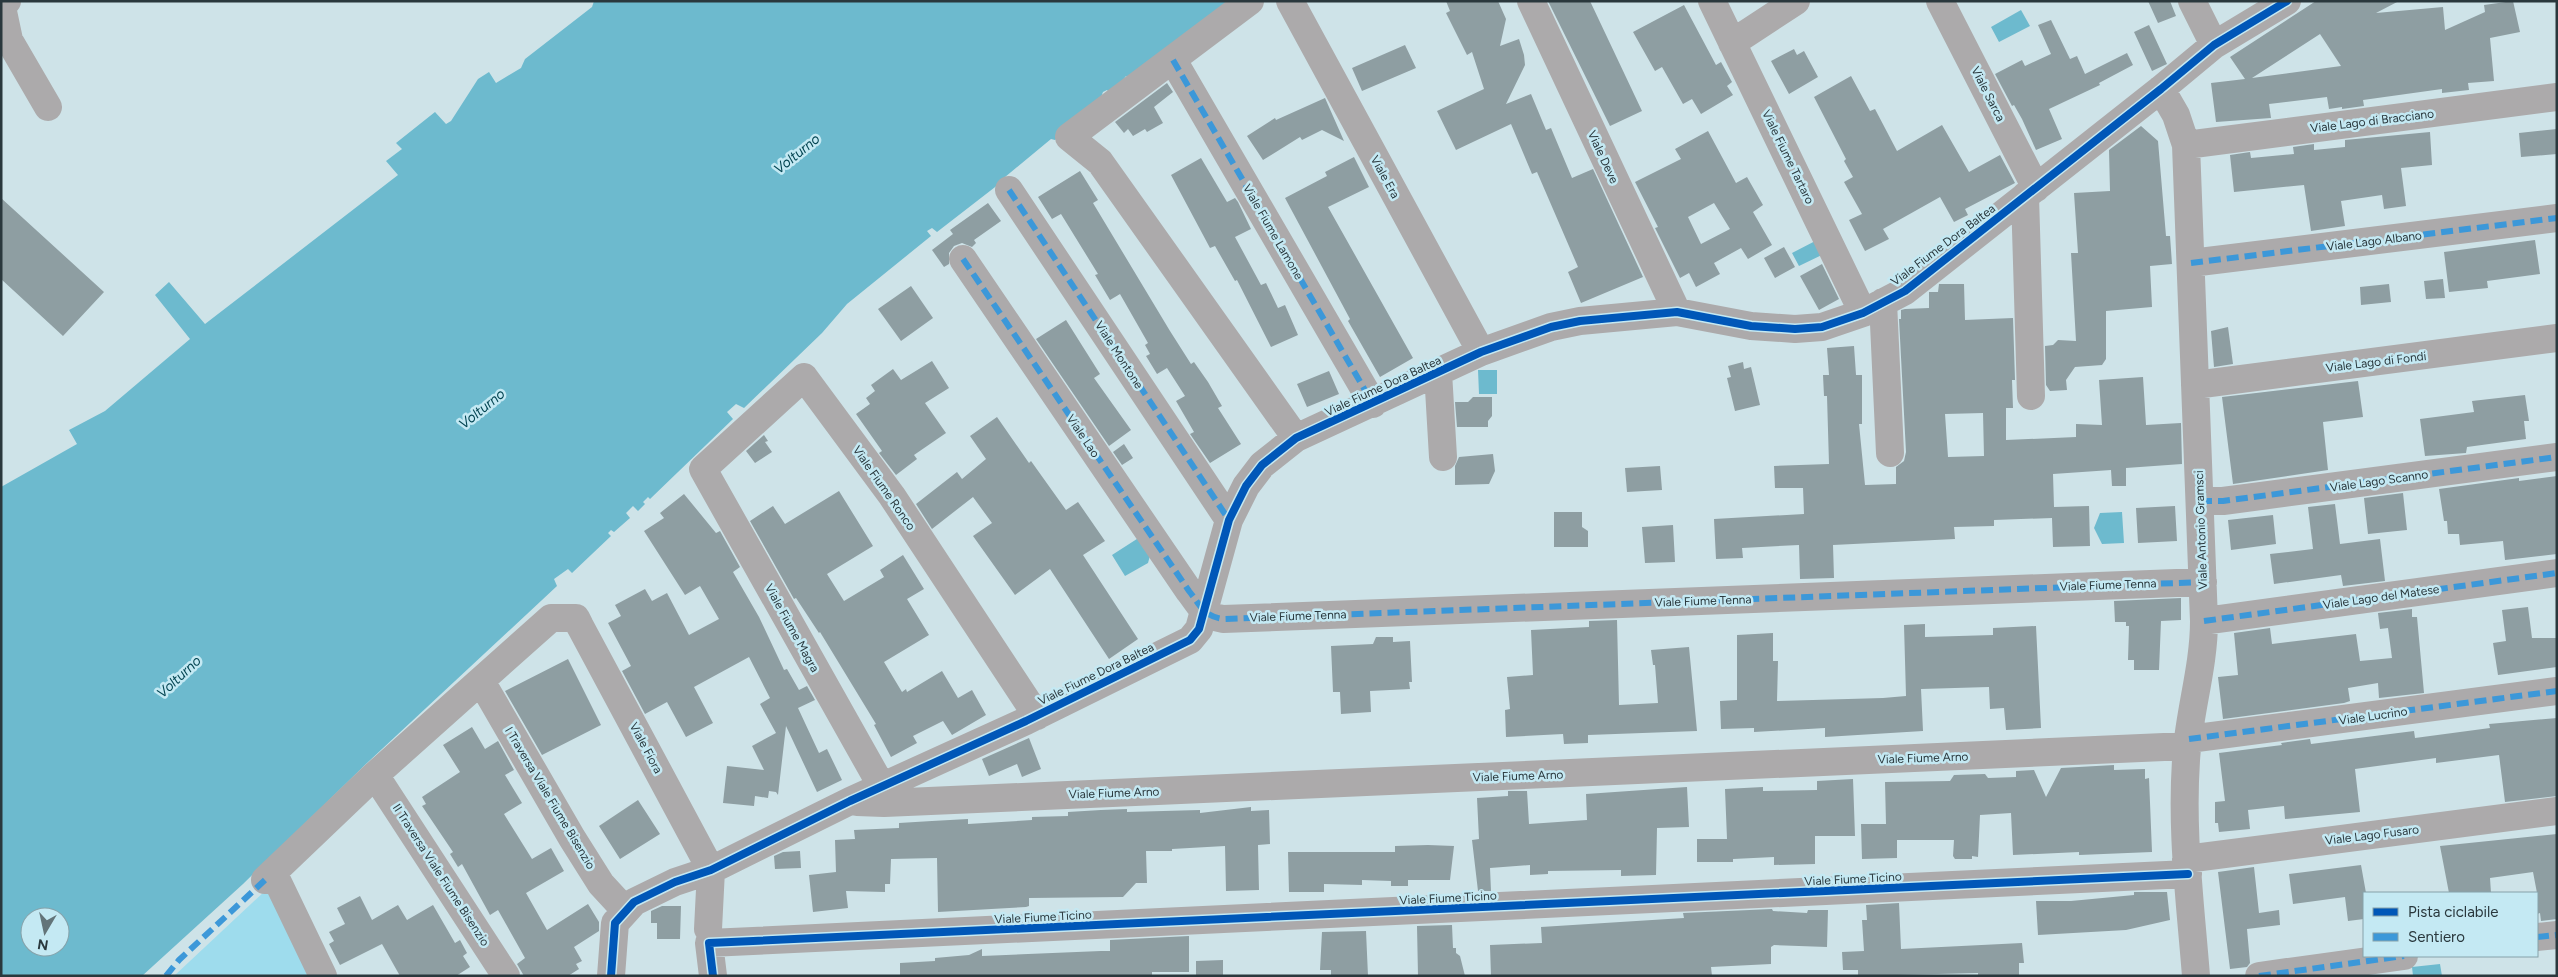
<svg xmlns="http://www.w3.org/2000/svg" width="2558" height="977" viewBox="0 0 2558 977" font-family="Figtree,sans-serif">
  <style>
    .green { fill: #9edced }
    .water { fill: #6dbace; fill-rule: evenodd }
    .building { fill: #8e9ea2; fill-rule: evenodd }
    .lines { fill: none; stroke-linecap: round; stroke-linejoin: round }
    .minor { stroke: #acaaab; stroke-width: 28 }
    .quiet { stroke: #3c98d9; stroke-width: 6; stroke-dasharray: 12 6; stroke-linecap: butt }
    .cycleway-casing { stroke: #c4e9f3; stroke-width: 11 }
    .cycleway { stroke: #0057b8; stroke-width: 8 }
    .labels { text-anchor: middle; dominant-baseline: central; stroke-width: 5; stroke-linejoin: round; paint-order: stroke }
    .street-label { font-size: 12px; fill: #2a383d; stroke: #c4e9f3 }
    .water-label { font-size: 14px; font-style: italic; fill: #034451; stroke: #c4e9f3 }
  </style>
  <rect width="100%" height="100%" fill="#cee3e8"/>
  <path class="green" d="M281 876 312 976H174Z"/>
  <path class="water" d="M594 1H1230L1131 80 1126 76 1112 95 1107 90 1103 92C1096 113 1072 126 1055 140L1051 139 999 182V184L937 232 932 228 927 231 931 236 847 304 822 333 744 408 736 404 727 412 733 419 650 499 648 497 643 502 645 504 638 511 633 506 626 513 630 518 614 532 611 530 608 533 611 536 572 573 568 569 554 579 557 586 367 763 243 884 142 976H1V487L77 444 69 430 105 411 190 339 155 295 169 282 205 324 398 175 386 161 402 149 396 143 435 112 446 124 451 121 478 79 489 72 496 83 521 68 525 59 592 7ZM30 917H60V947H30Z
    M2021 10 2030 26 1999 42 1991 27Z
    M1821 238 1828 252 1799 266 1792 253Z
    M1478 370H1497V394H1479Z
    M2122 512 2124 543 2102 544 2094 528 2100 513Z
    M1140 537 1151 552 1148 563 1125 576 1112 555Z
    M2440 964 2442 976H2413L2412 967Z"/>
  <path class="building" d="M1446 1H1498L1506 19 1500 46 1519 39 1524 55 1525 65 1506 104 1531 94 1546 130 1551 128 1572 178 1593 169 1643 277 1581 303 1568 272 1578 267 1537 172 1532 174 1511 124 1456 150 1437 111 1484 89 1472 52 1467 55 1446 13 1450 11Z
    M1548 1H1590L1642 111 1610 126Z
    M2148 1H2170L2176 16 2158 23Z
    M2316 1H2399L2376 13 2443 7 2445 30 2485 12 2484 5 2513 1 2520 32 2490 38 2494 81 2468 83 2469 90 2442 93V89L2363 100 2364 106 2342 109V107L2329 109 2327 97 2269 104 2271 118 2216 122 2211 83 2245 79 2230 57ZM2320 34 2341 66 2252 78Z
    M1684 5 1716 65 1721 62 1732 82 1727 86 1733 95 1701 114 1692 99 1683 104 1662 67 1655 71 1633 32Z
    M2051 20 2070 59 2077 56 2085 74 2127 53 2133 65 2099 83 2100 85 2049 109 2062 139 2036 150 2022 119 2014 105 2012 106 1995 74 2022 60 2025 66 2051 54 2038 25Z
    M2149 25 2167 64 2152 71 2134 32Z
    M1405 45 1416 68 1362 91 1352 68Z
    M1794 49 1797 55 1804 51 1818 77 1789 94 1771 61Z
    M1851 76 1870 111 1875 109 1897 151 1942 125 1969 172 2000 155 2015 183 1965 209 1968 215 1954 222 1940 197 1883 229 1889 239 1865 251 1849 220 1862 214 1844 182 1853 177 1844 161 1846 159 1814 97Z
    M1167 83 1173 92 1154 107 1163 123 1147 132 1145 129 1133 136 1128 129 1124 133 1115 122Z
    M1325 98 1344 141 1322 130 1302 140 1300 137 1263 160 1247 136 1275 118 1276 120Z
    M2141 126 2158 141 2166 236H2170L2172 264 2150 266 2152 307 2106 311V359L2102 365 2075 367 2066 380 2067 390 2050 391 2046 385 2045 346 2053 345 2058 340 2076 341 2071 253H2078L2074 193 2110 191 2109 150Z
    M2557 129V154L2521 157 2519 133Z
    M1708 131 1736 183 1747 177 1763 205 1753 212 1772 245 1748 259 1741 248 1714 263 1720 274 1696 287 1689 273 1680 278 1655 228 1658 227 1635 182 1681 159 1675 149ZM1714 203 1730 229 1701 244 1688 217Z
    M2430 132 2432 165 2401 168 2406 206 2384 209 2382 195 2341 201 2345 226 2311 231 2304 185 2234 192 2230 155 2250 152 2251 158 2294 154 2293 147 2314 144V150L2345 147V140Z
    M1354 157 1369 187 1328 207 1413 358 1380 377 1348 321 1350 319 1285 198 1327 176 1325 172Z
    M1201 158 1227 202 1235 198 1238 202 1251 229 1235 237 1261 285 1266 283 1278 308 1285 305 1298 335 1271 347 1237 280 1235 281 1215 246 1210 248 1171 175Z
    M1080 171 1098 200 1093 203 1170 331 1191 364 1194 362 1208 382 1222 406 1218 408 1241 444 1210 463 1190 434 1194 432 1176 401 1185 396 1167 368 1157 374 1146 356 1150 354 1145 345 1148 343 1120 294 1110 300 1095 275 1098 274 1061 214 1052 219 1038 197Z
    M1 198 104 292 63 336 1 279Z
    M988 203 1001 221 974 240 976 243 972 247 962 243 954 246 949 253V264L944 267 932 250 953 234 950 230Z
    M2535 240 2540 274 2487 281 2488 288 2449 292 2444 252Z
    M1784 247 1795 267 1775 278 1764 258Z
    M1822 264 1839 299 1819 310 1800 276Z
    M2443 279 2445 298 2426 299 2424 281Z
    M1939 284H1964L1965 320 2013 318 2015 380H2012L2013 408H2006V440L2076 437V424L2102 425 2099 380 2143 377 2146 425 2181 423 2182 464 2126 468V486H2112L2111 470 2053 474 2054 507 2089 506 2090 546 2053 547 2052 518 1994 520V526L1954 527 1955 539 1833 545 1834 578 1800 579 1799 545 1742 548 1743 558 1716 559 1714 519 1804 514 1803 488H1775L1774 466 1829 464 1827 396H1824L1823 375H1829L1827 348 1854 346 1856 375H1862V424H1859L1865 485 1896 484V467L1904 461 1906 452 1899 319H1901V310L1905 309 1929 308V292H1938ZM1983 413 1984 456 1948 457 1945 414Z
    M2389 284 2391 302 2361 305 2360 287Z
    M911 286 933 318 901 341 878 309Z
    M1066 320 1100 374 1094 378 1131 430 1109 446 1036 339Z
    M2228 327 2233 364 2214 367 2211 331Z
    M932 361 949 388 925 403 946 433 914 455 917 459 896 475 879 453 882 451 856 414 870 404 866 398 875 391 871 385 893 369 901 380Z
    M1743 362 1744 369 1751 367 1760 405 1735 411 1727 378 1731 377 1728 366Z
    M1329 371 1339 394 1307 407 1297 384Z
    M2358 381 2363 417 2323 422 2328 470 2233 484 2222 397Z
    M2525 395 2529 421H2524L2526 439 2467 447 2466 453 2425 456 2420 419 2474 412 2472 401Z
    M1473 397H1492V416L1488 421V427H1457L1455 402H1468Z
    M997 417 1029 463 1031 461 1066 510 1078 502 1105 541 1083 555 1138 639 1109 659 1050 569 1015 595 973 536 992 523 973 497 932 529 916 504 957 472 962 479 986 459 970 436Z
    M764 435 768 441 765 442 772 452 755 463 746 451Z
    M1124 444 1133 458 1122 465 1113 452Z
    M1493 454 1495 471 1489 484 1455 485V466L1459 457Z
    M1660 466 1662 490 1627 492 1625 468Z
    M2557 476V554L2505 560 2503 541 2460 545 2459 534H2448L2447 521H2444L2439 489 2519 478V481Z
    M839 491 873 546 827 574 844 601 884 577 880 570 903 555 924 589 907 599 929 635 884 662 902 692 906 689 907 692 942 671 958 698 972 690 986 715 952 735 943 721 913 736 917 743 891 757 874 725 876 724 820 632 819 633 796 598 794 599 750 521 773 506 785 524Z
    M2403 493 2407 530 2368 534 2364 498Z
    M684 494 716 533 720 531 740 567 733 572 759 617 784 670 787 669 799 690 807 686 815 700 798 708 819 753 827 749 842 780 817 792 786 726 778 795 776 792 769 791 768 798 755 796 754 806 723 803 727 766 764 770 752 746 776 733 760 704 770 698 749 657 694 687 713 723 686 737 667 702 645 714 622 671 631 666 608 623 621 616 615 605 645 589 652 601 667 593 689 635 719 619 700 586 685 595 644 531 664 518 660 513Z
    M2335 504 2340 544 2380 539 2385 581 2343 586 2341 575 2274 584 2270 554 2313 549 2308 507Z
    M2175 506 2177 541 2138 543 2136 508Z
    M1554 512H1582V527L1588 531V547H1554Z
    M2273 515 2276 544 2231 550 2228 520Z
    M1673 525 1675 562 1645 563 1642 527Z
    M2181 598V620L2161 621 2159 670H2134V660H2128L2129 626H2126V622H2115L2114 601Z
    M2528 607 2532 638H2557V667L2498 675 2493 643 2506 641 2502 610Z
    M2412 609V617H2417L2424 693 2379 698 2378 683 2348 688 2350 701 2344 703 2223 719 2218 677 2238 675 2234 633 2270 628 2272 644 2356 634 2360 661 2392 658 2388 628 2380 629 2378 613Z
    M1617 620 1619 705 1658 703 1655 665H1653L1651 650 1689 647 1697 731 1588 735V743L1564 744 1563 734 1506 737 1505 710 1510 709 1507 677 1533 675 1531 630 1589 627V621Z
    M1925 624V637L1993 635V628L2036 626 2041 728 2006 730 2004 708 1990 709 1989 687 1921 689 1923 731 1825 737V728L1754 732V728L1721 729 1720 701 1737 700V635L1773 633V661H1778L1777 701 1883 698 1906 696 1904 625Z
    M1376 637H1393V642L1410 641 1412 682H1409L1410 689 1370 691 1371 712 1341 714 1340 692H1333L1331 646 1373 644Z
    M568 659 601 725 542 755 505 691Z
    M2557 718V796L2505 802 2499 755 2436 763V758L2355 769 2360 812 2285 819 2284 806 2248 810 2250 829 2219 832 2218 823H2215V802L2225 801 2219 753 2282 745 2281 743 2310 739 2311 744 2414 731 2415 738 2490 728 2489 724Z
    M472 727 485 749 498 741 514 770 505 775 522 803 504 814 532 859 551 848 564 871 526 893 547 930 588 904 599 922V931L574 947 582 961 576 964 579 969 568 976H524L517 964 525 958 498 910 490 915 462 864 458 867 450 854 453 852 422 806 426 804 422 797 460 772 443 745Z
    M1029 738 1041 769 1022 777 1017 764 989 776 982 759Z
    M2114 765V770L2145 769V779L2149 778 2152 852 2079 855V852L2013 855 2011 813 1980 815 1978 857 1972 856V859H1955L1953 856 1954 840H1897V858L1862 859 1861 824H1886L1885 782 1950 781 1954 775 1985 774 1988 778 2016 777V771L2034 770 2046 797 2061 768Z
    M1853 779 1855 836H1815V864L1774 865V857L1733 859V862H1697V839H1727L1725 789 1763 787V791L1817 790V781Z
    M1687 787 1689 827 1657 828 1656 875 1621 876V870L1548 871V874L1530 875V865L1490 868 1491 891H1478L1472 840 1479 839 1477 798 1508 796V791H1527L1529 824 1587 820 1586 794Z
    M638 800 660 834 620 859 599 826Z
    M1251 807V811L1269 810 1270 844 1258 845 1259 890 1226 891 1225 846 1172 849V851H1146L1147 883H1136L1123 897 1029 898V906L1026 907 938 912 937 858 891 859 890 884H885V892L846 891 848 908 813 912 809 875 836 872 835 840 855 839 854 830 899 828V823L932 821 968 819V824L1032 820V817L1068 816V812L1101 810 1127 809V812L1200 810V813Z
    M2557 834V919L2541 921 2540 913 2537 914V893L2533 872 2490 878 2491 893H2449L2440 846Z
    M1428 845 1454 846 1450 880H1408V886H1391V881L1362 880V885L1324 884V892H1289L1288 852H1395V846Z
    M800 851 801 868 775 869 774 856 783 852Z
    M2361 865 2366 893 2364 919 2348 921 2345 897 2293 904 2289 874Z
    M2254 867 2259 913 2279 910 2280 925 2247 929 2250 963 2247 967 2230 969 2218 872Z
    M2134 892H2167L2170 920 2126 930 2038 935 2036 901H2071L2134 895Z
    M360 896 372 920 398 905 407 920 433 905 455 943 460 940 467 953 463 956 470 967 456 976H400L382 944 340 965 329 944 334 941 329 932 345 924 337 908Z
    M1899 903 1901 949 2022 943 2024 963H2019V976H1978V973L1858 976V970H1843L1842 952 1864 951 1862 920H1867L1866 905Z
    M662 906H681L680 939H657V923H651V911Z
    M1772 909 1773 911 1807 913 1808 910H1828L1827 947 1774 945 1771 947V964L1711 967 1712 976H1491L1490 945 1542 943 1541 927 1684 918 1683 913Z
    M1452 925 1453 948H1456V953L1460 956 1465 976H1418L1417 926Z
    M1366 931 1368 976H1331V970H1320L1322 932Z
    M1189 936V972H1152V976H900V963L935 961V958L969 955 982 949V956L1101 951H1110V940Z
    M1223 960V976H1196V961Z"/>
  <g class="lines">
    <path class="minor" d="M7 1 2 7 9 40 48 107
      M1250 1 1069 137 1100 162 1296 438
      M1290 1 1481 352
      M1531 1 1677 312
      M1712 1 1863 313
      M1940 1 2036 188
      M2192 1 2214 45
      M1732 43 1796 1
      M1173 60 1373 404
      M2161 89 2176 115 2186 145 2204 621C2204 664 2191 706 2187 748 2180 824 2190 900 2196 976
      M2186 145 2557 97
      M1009 190 1229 520
      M2025 196 2031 396
      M963 259 1189 591C1201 606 1203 616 1223 619L2203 582
      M2191 263 2557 218
      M1883 302 1890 453
      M1438 372 1443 457
      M2195 385 2557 338
      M2200 501H2223L2557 457
      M2204 621 2557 573
      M481 681 572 838 601 884 625 910
      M2189 739 2557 691
      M375 775 506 976
      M882 787 703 469 804 377 892 496 1037 716
      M857 802 884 803 2187 746
      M2186 859 2557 811
      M273 872 323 976
      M265 880 375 775 551 618H576L580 626 711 870
      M708 929 711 870
      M2537 937 2557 935
      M611 976 615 923 634 902 675 882 711 870 850 801 1026 721 1190 640 1199 629 1229 520 1246 486 1262 465 1296 438 1481 352 1551 327 1580 321 1677 312 1751 326 1795 329 1822 327 1863 313 1905 291 2161 89 2214 45 2287 1
      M713 976 709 943 2188 874
      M2259 976 2404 956"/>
    <path class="quiet" d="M1173 60 1373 404
      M1009 190 1229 520
      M963 259 1189 591C1201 606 1203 616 1223 619L2203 582
      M2191 263 2557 218
      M2200 501H2223L2557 457
      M2204 621 2557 573
      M2189 739 2557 691
      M2537 937 2557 935
      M166 976 179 960 265 880
      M2259 976 2404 956"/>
    <defs>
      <path id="cycleway" d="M611 976 615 923 634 902 675 882 711 870 850 801 1026 721 1190 640 1199 629 1229 520 1246 486 1262 465 1296 438 1481 352 1551 327 1580 321 1677 312 1751 326 1795 329 1822 327 1863 313 1905 291 2161 89 2214 45 2287 1
        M713 976 709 943 2188 874"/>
    </defs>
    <use href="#cycleway" class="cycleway-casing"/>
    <use href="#cycleway" class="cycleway"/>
  </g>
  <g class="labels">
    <g class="street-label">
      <text transform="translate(1988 94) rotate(63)">Viale Sarca</text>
      <text transform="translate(2372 121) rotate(-7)">Viale Lago di Bracciano</text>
      <text transform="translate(1603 157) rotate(65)">Viale Deve</text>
      <text transform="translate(1788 157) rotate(64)">Viale Fiume Tartaro</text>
      <text transform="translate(1385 177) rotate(61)">Viale Era</text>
      <text transform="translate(1273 232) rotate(60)">Viale Fiume Lamone</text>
      <text transform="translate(2374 241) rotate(-7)">Viale Lago Albano</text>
      <text transform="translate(1943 245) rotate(-37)">Viale Fiume Dora Baltea</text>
      <text transform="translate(1119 355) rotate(57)">Viale Montone</text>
      <text transform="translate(2376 362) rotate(-7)">Viale Lago di Fondi</text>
      <text transform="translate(1383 386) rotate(-25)">Viale Fiume Dora Baltea</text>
      <text transform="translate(1083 436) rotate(56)">Viale Lao</text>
      <text transform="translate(2379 481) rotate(-8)">Viale Lago Scanno</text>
      <text transform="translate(884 488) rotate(55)">Viale Fiume Ronco</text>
      <text transform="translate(2201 530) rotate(-92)">Viale Antonio Gramsci</text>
      <text transform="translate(2108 585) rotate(-2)">Viale Fiume Tenna</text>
      <text transform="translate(2381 597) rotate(-8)">Viale Lago del Matese</text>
      <text transform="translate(1703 601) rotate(-2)">Viale Fiume Tenna</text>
      <text transform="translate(1298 616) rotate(-2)">Viale Fiume Tenna</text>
      <text transform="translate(792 628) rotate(61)">Viale Fiume Magra</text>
      <text transform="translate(1096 674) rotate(-26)">Viale Fiume Dora Baltea</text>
      <text transform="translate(2373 716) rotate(-8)">Viale Lucrino</text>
      <text transform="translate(646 748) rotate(62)">Viale Fiora</text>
      <text transform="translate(1923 758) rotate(-2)">Viale Fiume Arno</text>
      <text transform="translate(1518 776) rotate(-2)">Viale Fiume Arno</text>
      <text transform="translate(1114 793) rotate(-2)">Viale Fiume Arno</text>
      <text transform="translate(550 798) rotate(59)">I Traversa Viale Fiume Bisenzio</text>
      <text transform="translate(2372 835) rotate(-7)">Viale Lago Fusaro</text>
      <text transform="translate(441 875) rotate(57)">II Traversa Viale Fiume Bisenzio</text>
      <text transform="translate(1853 879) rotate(-3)">Viale Fiume Ticino</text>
      <text transform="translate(1448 898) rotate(-3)">Viale Fiume Ticino</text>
      <text transform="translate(1043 917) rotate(-3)">Viale Fiume Ticino</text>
    </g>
    <g class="water-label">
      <text transform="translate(797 154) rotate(-39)">Volturno</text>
      <text transform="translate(482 409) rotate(-39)">Volturno</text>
      <text transform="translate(179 677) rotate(-43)">Volturno</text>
    </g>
  </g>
  <rect width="2558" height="977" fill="none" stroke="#2a383d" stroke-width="5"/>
  <rect x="2363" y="892" width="175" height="65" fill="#c4e9f3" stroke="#86a2aa"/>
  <rect x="2373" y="908" width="25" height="8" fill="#0057b8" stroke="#86a2aa"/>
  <text x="2408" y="917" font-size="15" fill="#2a383d">Pista ciclabile</text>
  <rect x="2373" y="933" width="25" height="8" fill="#3c98d9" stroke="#86a2aa"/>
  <text x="2408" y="942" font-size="15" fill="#2a383d">Sentiero</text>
  <g transform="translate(45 932) rotate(189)"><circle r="24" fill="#c4e9f3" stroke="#86a2aa"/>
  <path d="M0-4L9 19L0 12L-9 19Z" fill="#637479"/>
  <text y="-8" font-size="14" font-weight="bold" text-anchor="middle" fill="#2a383d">N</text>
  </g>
</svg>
